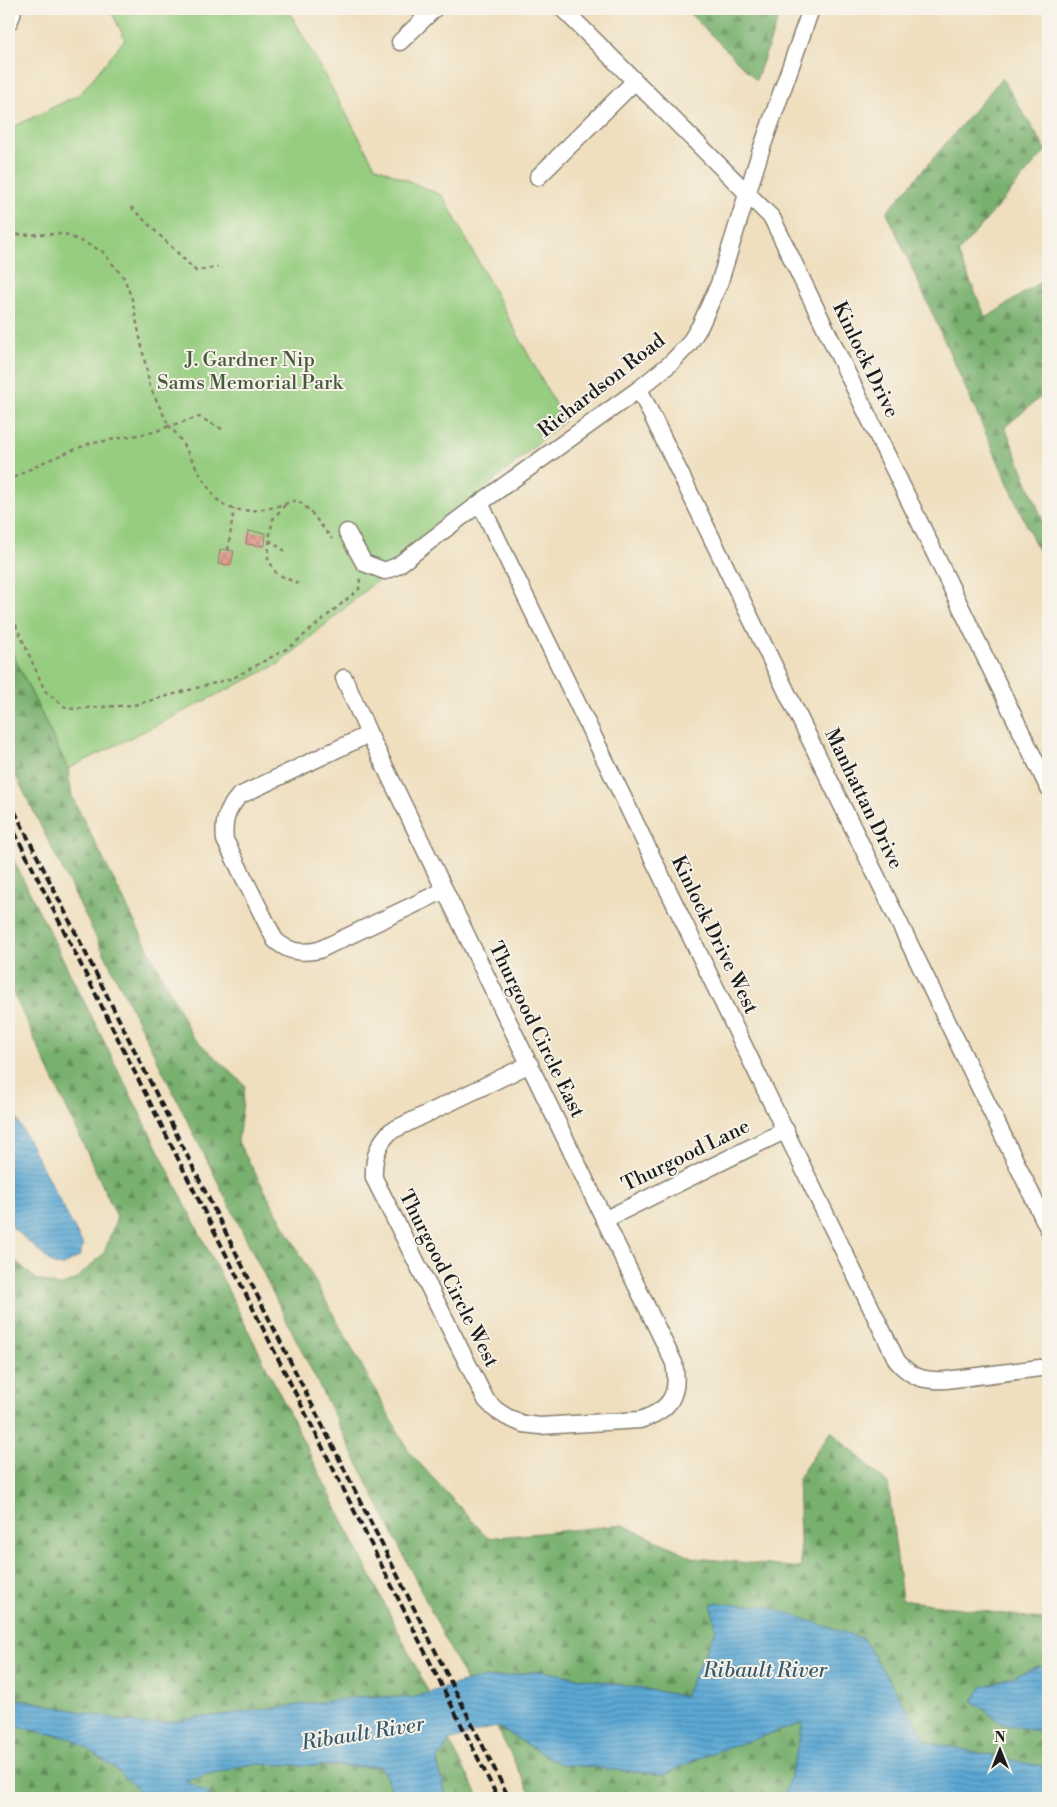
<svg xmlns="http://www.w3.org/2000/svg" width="1057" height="1807" viewBox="0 0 1057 1807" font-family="'Libre Bodoni',serif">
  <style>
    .green { fill: #96cd80; stroke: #59744e }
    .forest { fill: url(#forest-firs); stroke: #4a6645 }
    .water { fill: url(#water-rules); stroke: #3c6278 }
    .building { fill: url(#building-cross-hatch) }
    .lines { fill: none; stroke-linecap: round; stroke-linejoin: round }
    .street-casing { stroke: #867e6e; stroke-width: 19 }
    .path { stroke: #867e6e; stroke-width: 2.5; stroke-dasharray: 4 4; stroke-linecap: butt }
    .street { stroke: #fff; stroke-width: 16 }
    .rail { stroke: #1c1c1c; stroke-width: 4; stroke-dasharray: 8 4; stroke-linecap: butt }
    .labels { text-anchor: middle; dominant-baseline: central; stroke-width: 4; stroke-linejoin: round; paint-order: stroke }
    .park-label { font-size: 20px; fill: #475a3f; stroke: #f7f3e8 }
    .street-label { font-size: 20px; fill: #1c1c1c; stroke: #f7f3e8 }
    .water-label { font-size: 21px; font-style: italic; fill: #385b6f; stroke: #f7f3e8 }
  </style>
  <defs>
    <pattern id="forest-firs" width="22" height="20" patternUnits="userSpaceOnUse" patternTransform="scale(1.25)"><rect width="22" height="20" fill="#78b06e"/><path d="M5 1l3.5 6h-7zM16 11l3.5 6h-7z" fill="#628e5a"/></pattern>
    <pattern id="water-rules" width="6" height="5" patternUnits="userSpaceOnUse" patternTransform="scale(1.25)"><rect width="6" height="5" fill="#5ba8d4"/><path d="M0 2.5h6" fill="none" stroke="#4a88ab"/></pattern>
    <pattern id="building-cross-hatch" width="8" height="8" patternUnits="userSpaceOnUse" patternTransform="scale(1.25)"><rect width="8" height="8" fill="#df8f82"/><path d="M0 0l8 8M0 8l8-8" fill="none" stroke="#b4746a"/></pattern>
  </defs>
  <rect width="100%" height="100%" fill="#f7f3e8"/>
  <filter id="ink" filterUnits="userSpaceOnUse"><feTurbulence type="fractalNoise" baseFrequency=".02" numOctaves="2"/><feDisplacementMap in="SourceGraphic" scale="10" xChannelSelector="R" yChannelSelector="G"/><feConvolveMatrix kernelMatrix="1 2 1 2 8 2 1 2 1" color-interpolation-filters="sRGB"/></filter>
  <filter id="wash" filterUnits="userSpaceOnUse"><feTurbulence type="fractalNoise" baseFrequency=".0096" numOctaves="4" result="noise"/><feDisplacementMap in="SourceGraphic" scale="20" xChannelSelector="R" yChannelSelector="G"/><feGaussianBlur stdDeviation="1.12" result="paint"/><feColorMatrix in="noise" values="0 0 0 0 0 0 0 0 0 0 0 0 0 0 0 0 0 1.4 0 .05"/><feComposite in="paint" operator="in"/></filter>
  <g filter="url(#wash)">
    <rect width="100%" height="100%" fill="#efdfbf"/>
    <path class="green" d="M110 9H288L375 166 443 196 564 421 279 664 68 769 9 646V129L80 94 125 39Z"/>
    <path class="forest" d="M685 9H782L756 80Z
      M1002 78 1046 150 958 253 986 318 1048 277V391L1005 427 1048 533V573L887 212Z
      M9 646 68 769 72 797 192 1036 245 1085 238 1142 410 1453 488 1538 623 1525 695 1558 801 1568 798 1478 831 1431 888 1484 902 1600 1048 1620V1664L982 1687 1002 1724 1048 1733V1768L928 1742 863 1639 716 1630 684 1696 541 1671 466 1681 9 762Z
      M9 851 429 1693 412 1698 367 1696 145 1725 9 1697V1255L36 1279 58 1286 74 1281 104 1253 117 1217 9 984Z
      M803 1723 792 1770 783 1798H533L496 1726 560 1764 664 1775 706 1755Z
      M9 1725 73 1739 111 1765 148 1798H9Z
      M449 1741 480 1798H447L437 1762Z
      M251 1764 381 1767 396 1798H214L184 1780Z"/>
    <path class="water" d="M9 1104 83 1245 80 1256 63 1266 54 1265 9 1224Z
      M711 1603 766 1606 863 1639 928 1742 1048 1768V1798H783L792 1770 803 1723 706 1755 664 1775 560 1764 496 1726 449 1741 437 1762 447 1798H396L381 1767 251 1764 185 1780 214 1798H148L111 1765 73 1739 9 1725V1697L145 1725 367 1696 412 1698 466 1681 541 1671 684 1696 716 1630Z
      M1048 1664V1733L1002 1724 973 1701 982 1687Z"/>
    <g id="blocks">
      <path class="building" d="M248 531 266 533 265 546 246 544Z
        M220 549 234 551 231 565 218 564Z"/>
    </g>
  </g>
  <g filter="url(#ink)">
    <use href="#blocks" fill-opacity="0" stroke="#867e6e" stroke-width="1"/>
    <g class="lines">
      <defs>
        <path id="street" d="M563 9 772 218 1048 787
          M9 22 12 15 13 9
          M400 42 434 9
          M538 177 635 81
          M639 389 1048 1228
          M480 503 897 1361C912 1378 923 1381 946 1380L1048 1367
          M347 532 364 563 385 571 397 566 480 503 639 389 671 363 689 344 700 326 719 284 760 153 811 9
          M344 678 369 734 674 1363C680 1394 671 1410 640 1420L540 1426 523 1424 507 1417 496 1410 486 1400 374 1178C373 1159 377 1144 391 1131L530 1064
          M369 734 239 796C226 811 223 821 225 840L275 940C288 952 302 954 319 950L445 890
          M604 1220 786 1130"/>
      </defs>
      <use href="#street" class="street-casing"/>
      <path class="path" d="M131 207 196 271 218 267
        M9 235 65 234 102 251 124 278 132 299 150 387 169 426 154 432 88 444 46 461 9 480
        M222 429 199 417 169 426C179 435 184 447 191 458 198 470 211 495 221 503 240 518 277 507 297 500L310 511 332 539
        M285 505 273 519 270 534 268 559 276 573 298 584
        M269 540 285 551
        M228 550 234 508
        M9 610 45 691 68 709 134 705 233 678 290 647 359 589 360 581 358 577"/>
      <use href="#street" class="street"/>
      <path class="rail" d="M9 800 509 1798
        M9 821 498 1798"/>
    </g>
  </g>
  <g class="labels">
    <g class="park-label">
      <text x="250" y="360">J. Gardner Nip<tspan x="250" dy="23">Sams Memorial Park</tspan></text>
    </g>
    <g class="street-label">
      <text transform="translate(865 360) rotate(64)">Kinlock Drive</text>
      <text transform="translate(602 386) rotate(-38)">Richardson Road</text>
      <text transform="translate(863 799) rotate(64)">Manhattan Drive</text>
      <text transform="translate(714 935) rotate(64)">Kinlock Drive West</text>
      <text transform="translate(536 1030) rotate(64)">Thurgood Circle East</text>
      <text transform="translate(686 1156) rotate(-26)">Thurgood Lane</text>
      <text transform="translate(448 1279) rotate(63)">Thurgood Circle West</text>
    </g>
    <g class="water-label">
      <text x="765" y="1671">Ribault River</text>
      <text transform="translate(363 1734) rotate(-9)">Ribault River</text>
    </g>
  </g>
  <rect width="1057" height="1807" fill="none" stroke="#f7f3e8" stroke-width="30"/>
  <g transform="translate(1000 1750)" stroke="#f7f3e8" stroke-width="4" paint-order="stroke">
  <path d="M0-4L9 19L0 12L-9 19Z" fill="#1c1c1c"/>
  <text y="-8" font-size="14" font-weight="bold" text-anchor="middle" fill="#1c1c1c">N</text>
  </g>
</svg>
